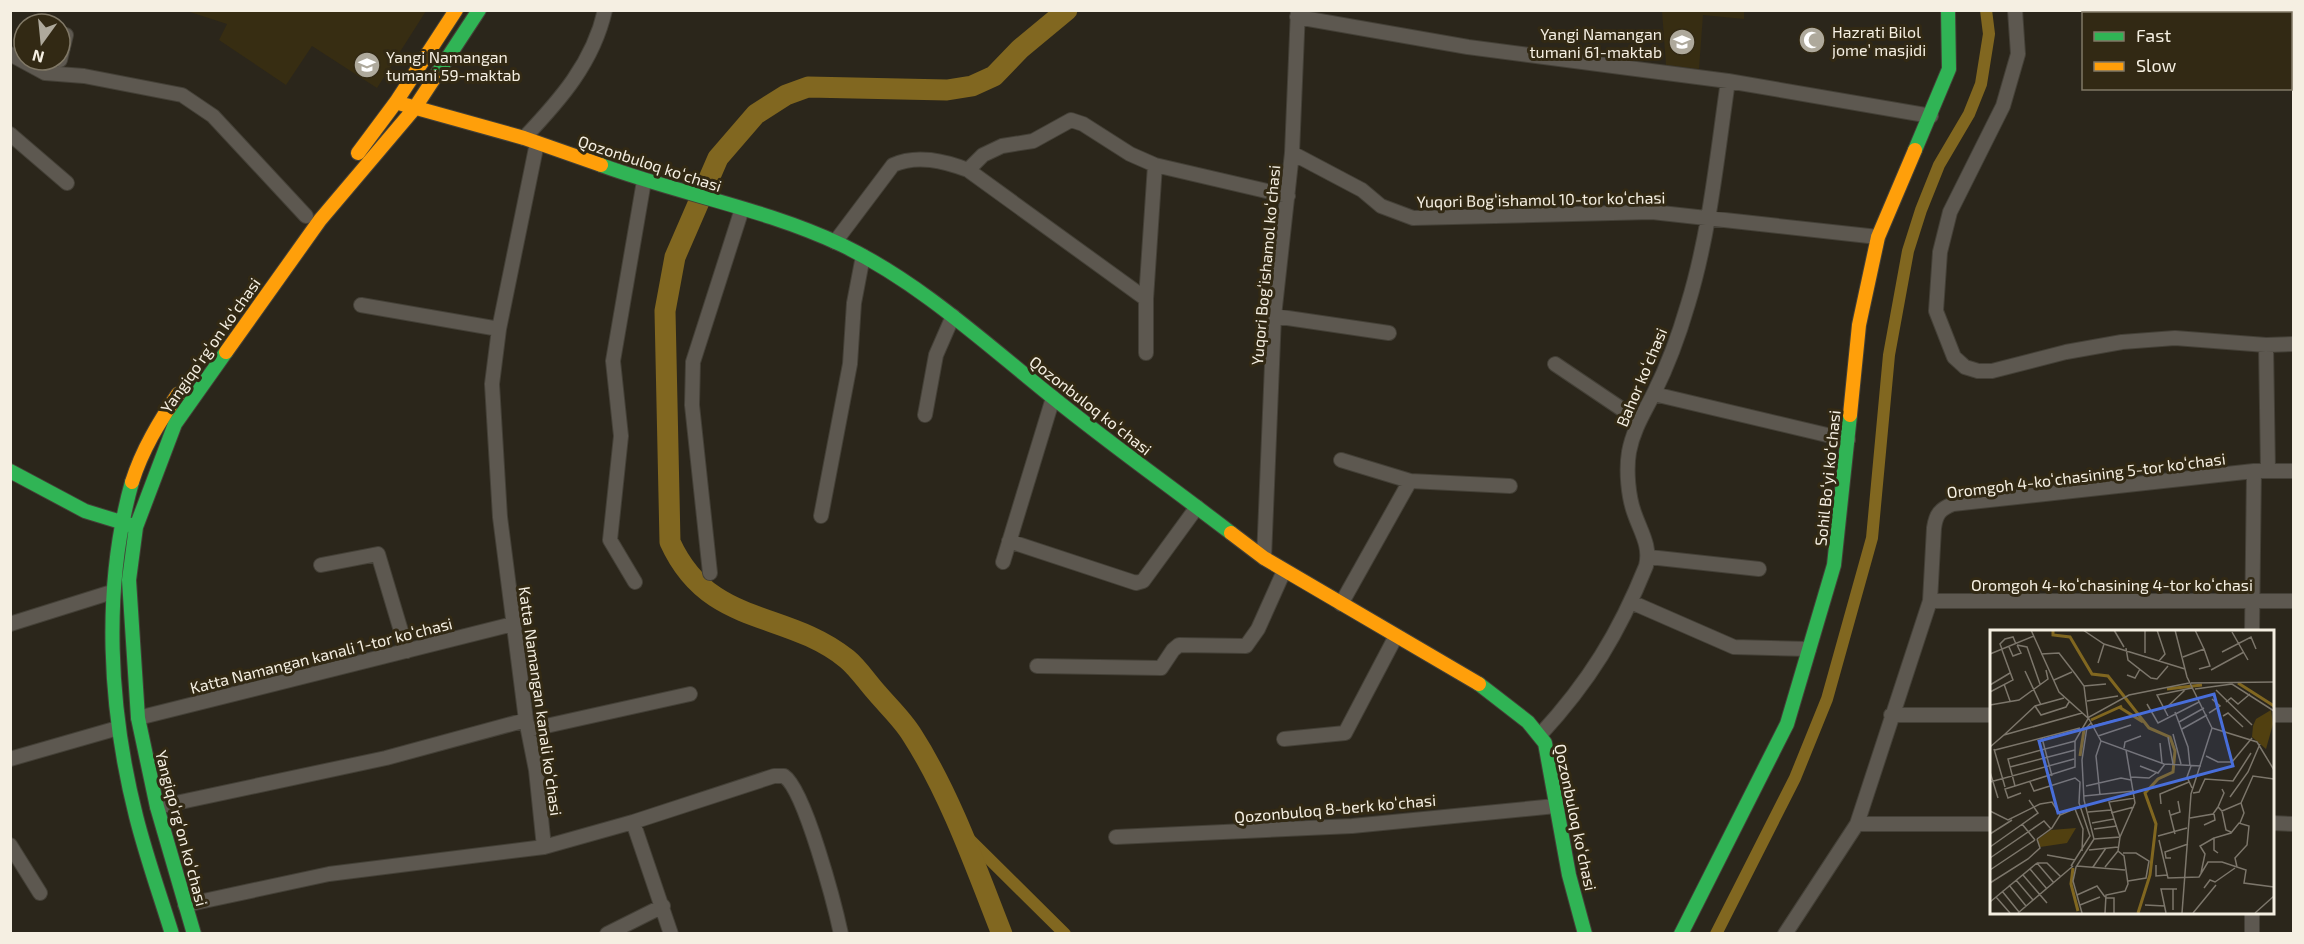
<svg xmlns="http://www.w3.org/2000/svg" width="2304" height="944" viewBox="0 0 2304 944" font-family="'Exo 2',sans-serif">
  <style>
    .built { fill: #372d12 }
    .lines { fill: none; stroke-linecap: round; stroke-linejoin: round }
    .canal { stroke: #816720; stroke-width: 12 }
    .river { stroke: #816720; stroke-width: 21 }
    .street-casing { stroke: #444037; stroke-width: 16 }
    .fast-casing { stroke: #444037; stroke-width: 16 }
    .slow-casing { stroke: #444037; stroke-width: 16 }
    .street { stroke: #5d5850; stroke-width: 14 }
    .fast { stroke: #30b455; stroke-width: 14 }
    .slow { stroke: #ff9f0a; stroke-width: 14 }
    .labels { text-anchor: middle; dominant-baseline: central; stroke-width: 6; stroke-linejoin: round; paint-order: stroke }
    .poi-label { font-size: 16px; fill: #f5efe2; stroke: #322914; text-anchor: start }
    .street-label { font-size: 16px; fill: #f5efe2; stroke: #322914 }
    .inset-river { fill: none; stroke: #816720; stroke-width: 3 }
    .inset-road { fill: none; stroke: #7c766b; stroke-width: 1.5 }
    .view { fill: #486eda; fill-opacity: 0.15; stroke: #486eda; stroke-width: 3 }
    .inset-edge { fill: none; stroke: #f5efe2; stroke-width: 3 }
  </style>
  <rect width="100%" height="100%" fill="#2b261b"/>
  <path class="built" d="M187 11H426L377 88 312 46 286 85 219 40 227 24Z
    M1662 11H1744V19L1703 15 1699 69 1666 65Z"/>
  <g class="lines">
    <path class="canal" d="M962 832 1065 934
      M1716 934 1795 778 1827 699 1872 538 1889 355 1908 251 1921 210 1939 165 1969 114 1981 84 1989 34 1986 10"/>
    <path class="river" d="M1002 934C976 868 950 794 912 735 903 720 888 706 877 693 867 682 858 668 847 659 785 609 709 628 670 542L665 311 675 257 718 158 756 114 786 95 808 87 947 90 972 86 994 76 1020 49 1067 10"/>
    <defs>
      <path id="street" d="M2015 10 2018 54 2003 106 1950 212 1940 252 1936 311 1954 357 1965 367 1978 371H1992L2066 352 2122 342 2175 338 2266 345 2294 344
        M1297 17 1468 47 1728 81 1931 116
        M10 54 45 73 84 76 182 95 213 116 306 216
        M60 60 66 35
        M10 134 67 183
        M524 138C560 100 593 63 605 10
        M537 143 499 329 492 384 500 517 526 720 536 770 544 847
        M1292 153 1362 190 1381 206 1413 218 1652 212 1878 237
        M968 170 983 155 1002 146 1033 141 1071 120 1083 124 1130 154 1155 165 1288 196
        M835 242 893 165C917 154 944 161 968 170L1146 299
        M361 305 499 329
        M1274 316 1389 333
        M2266 345 2268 471
        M1146 353V299L1155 165
        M1555 364 1638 420
        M1654 394 1848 440
        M925 415 936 355 953 316
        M1341 460 1410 481 1510 486
        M821 516 850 364 854 303 863 256
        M1009 541 1136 583 1143 581 1197 507
        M1649 557 1759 569
        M1264 558 1274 316 1292 153 1298 10
        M1003 562 1053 398
        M321 565 378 554 407 651
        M710 573 692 405 693 362 742 209
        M635 582 610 540 621 436 613 361 644 181
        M1930 601H2294
        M1631 602 1734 647 1809 649
        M1341 604 1410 481
        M10 624 112 592
        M2252 632 2254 471
        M1037 666 1161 668 1173 650 1179 645 1246 646 1258 629 1284 571
        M1891 715H1992
        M2272 715H2294
        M138 718 513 624
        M528 730 690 694
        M1540 735C1589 682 1619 633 1646 566 1651 547 1641 532 1635 515 1628 497 1626 470 1629 452 1633 430 1644 413 1654 393 1668 365 1679 335 1688 304 1710 232 1717 156 1728 81
        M1284 739 1345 733 1396 636
        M10 759 118 728
        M157 807 386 758 526 720
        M633 822 671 934
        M2272 823 2294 824
        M1857 824H1992
        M1116 837 1352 826 1556 806
        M10 845 40 893
        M185 905 329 874 544 847 633 822 774 776H784C805 790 835 906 841 934
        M2252 912V934
        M607 934 663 906
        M1785 934 1857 824 1930 601 1934 528C1936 514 1940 509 1953 504L2254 471H2294"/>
      <path id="fast" d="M435 77 479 10
        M1915 150 1949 69 1948 10
        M601 165C680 194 766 209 842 245 919 282 985 343 1051 396 1109 443 1171 487 1231 533
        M10 471 85 511 134 526
        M132 482C102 589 109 709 136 816 146 856 160 895 172 934
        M1479 684 1528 722 1545 743 1569 875 1585 934
        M194 934 157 807 138 718 129 580 136 527 175 424 226 352
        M1681 934 1787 724 1834 565 1850 415"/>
      <path id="slow" d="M402 104 524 138 601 165
        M358 153 396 102 456 10
        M226 352 320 220 414 109 435 77
        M1850 415 1859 325 1878 237 1915 150
        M132 482C142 450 159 422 178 394
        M1231 533 1264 558 1479 684"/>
    </defs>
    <use href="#street" class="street-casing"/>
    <use href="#fast" class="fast-casing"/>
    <use href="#slow" class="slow-casing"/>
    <use href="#street" class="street"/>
    <use href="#fast" class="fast"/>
    <use href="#slow" class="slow"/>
  </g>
  <defs>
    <symbol id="mosque-disc" viewBox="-11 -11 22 22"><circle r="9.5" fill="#aea99c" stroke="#322914"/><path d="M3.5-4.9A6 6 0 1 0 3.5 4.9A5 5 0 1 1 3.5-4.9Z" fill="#fff"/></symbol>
    <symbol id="school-disc" viewBox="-11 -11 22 22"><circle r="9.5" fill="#aea99c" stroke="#322914"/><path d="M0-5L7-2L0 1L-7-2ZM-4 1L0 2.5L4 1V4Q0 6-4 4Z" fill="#fff"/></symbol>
  </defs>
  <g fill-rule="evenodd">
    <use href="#mosque-disc" x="1797" y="25" width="30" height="30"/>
    <use href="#school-disc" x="1667" y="27" width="30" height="30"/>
    <use href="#school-disc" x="352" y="50" width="30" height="30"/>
  </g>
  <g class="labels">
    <g class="poi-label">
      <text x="1832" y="31">Hazrati Bilol<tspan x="1832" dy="18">jome’ masjidi</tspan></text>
      <text x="1662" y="33" text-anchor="end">Yangi Namangan<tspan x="1662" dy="18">tumani 61-maktab</tspan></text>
      <text x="386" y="56">Yangi Namangan<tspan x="386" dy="18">tumani 59-maktab</tspan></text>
    </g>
    <g class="street-label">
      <text transform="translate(650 163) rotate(18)">Qozonbuloq koʻchasi</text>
      <text transform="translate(1541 199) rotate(-1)">Yuqori Bogʻishamol 10-tor koʻchasi</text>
      <text transform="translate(1265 265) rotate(-85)">Yuqori Bogʻishamol koʻchasi</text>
      <text transform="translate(210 345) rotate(-55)">Yangiqoʻrgʻon koʻchasi</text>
      <text transform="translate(1641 377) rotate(-67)">Bahor koʻchasi</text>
      <text transform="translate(1091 405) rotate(38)">Qozonbuloq koʻchasi</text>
      <text transform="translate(2086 475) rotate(-7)">Oromgoh 4-koʻchasining 5-tor koʻchasi</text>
      <text transform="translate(1827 478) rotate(-84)">Sohil Boʻyi koʻchasi</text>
      <text x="2112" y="584">Oromgoh 4-koʻchasining 4-tor koʻchasi</text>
      <text transform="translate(321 655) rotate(-14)">Katta Namangan kanali 1-tor koʻchasi</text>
      <text transform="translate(541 701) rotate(82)">Katta Namangan kanali koʻchasi</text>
      <text transform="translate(1335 808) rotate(-5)">Qozonbuloq 8-berk koʻchasi</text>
      <text transform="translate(1576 817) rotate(78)">Qozonbuloq koʻchasi</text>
      <text transform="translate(182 828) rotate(75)">Yangiqoʻrgʻon koʻchasi</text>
    </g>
  </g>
  <g transform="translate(1990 630)">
    <rect width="284" height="284" fill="#2b261b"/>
    <path d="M281 80 283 94 276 119 262 107 263 96 266 89ZM86 198 77 213 50 217 48 209 61 200Z" fill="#514010"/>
    <path class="inset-river" d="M63 0V5L80 7 102 44 118 46 159 98 180 107 185 121 183 142 168 149 155 163 166 194 160 245 148 283M248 53 284 76M177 59 212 55M129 77 153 92M101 90 132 76M90 126 94 100M83 238 81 254 88 281"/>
    <path class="inset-road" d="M41 0 69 62 99 89 111 111 174 134 211 136M93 0 114 14 195 39M124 0 134 17M167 0 175 24 169 31M185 0 197 47 222 98 201 164 192 283M205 0 214 19M242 2 258 30M27 15 37 17 50 54M19 17 23 26 31 23 27 15M136 18 138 30 161 48 167 49 178 36M12 19 10 14 15 9 23 7 26 14M232 22 261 7 266 19M155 23V0M0 24 44 6M51 24 69 23 86 45 94 56 98 88M193 27 214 19 220 36 209 39M108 33 114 14M221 40 254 22M35 41 51 75M137 45 145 48 150 39M64 50 82 42M201 53 284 52M14 54 20 71M0 55 20 43M94 56 116 54M205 59 242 54 284 81M226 60 262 95M0 62 23 50 12 20M97 71 128 66M236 72 241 68 248 74 260 64M157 74 168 93 209 72M0 75 29 70 58 49 56 40M45 76 51 85 76 77 79 72M174 80 195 60M185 82 198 117 200 136M219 83 230 76 222 69M178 86 167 65 202 58M233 86 238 83 253 97M189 92 214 78M103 96 126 90M222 98 267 112 284 140M192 99 217 85M183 104 191 134M14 105 45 76 74 68M108 106 141 95M178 107 183 134M52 108 62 146M85 111 18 129 25 156 85 137V111L99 87 139 65 199 53M170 113 172 133M0 117 14 105 92 83M134 118 135 112 151 106M4 119 15 157M5 120 90 98M216 126 228 132H242L262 108M150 136 168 143 175 134M201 136 197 147 202 158M20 137 85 120M0 142 8 168M141 147 159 148 166 143M0 152 84 129M40 152 44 161 85 148 90 152 89 173 100 206 81 236M25 156 15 159 18 168 31 163M96 156 131 148 141 150M203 163 209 162 215 149 243 151 261 123M110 165 106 126 111 111M94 166 144 161M240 167 258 142 270 114M171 174 170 164 199 152M228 177 234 163 232 159M85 179 93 199 92 221M179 180 185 204M0 181 18 190 50 174 62 172 70 185M232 181 236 200 241 202M98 182 121 180M121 183 144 177M181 185 190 182 188 171M200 188 223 184 228 177 232 181 251 173 263 146 284 149M102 193 124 189 119 172 145 168M250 193 254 183 251 173M32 194 45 210M214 195 225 190 224 184M104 199 127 196M0 204 22 190M168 206 197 198M47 209 62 198 70 185 91 176M104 209 130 207 124 189M169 210 178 248 209 247 218 232H232L256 240 254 253 284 257M0 217 48 183 39 170M99 220 128 217M133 223H146L159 231 156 248 138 251M228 223 224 220V208L241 203 249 193 259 196 257 215 245 228 247 237M57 225 85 230M0 228 54 191 61 199M181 228H176L175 222 198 214M47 233H57L71 247M47 233 64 253M166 235V246L177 245M87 236 135 240M103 237 116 218M115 237 128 221M40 239 57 259M0 240 45 210M211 243 215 224 210 216 224 208M33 245 57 273M26 250 43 270M0 253 38 229 50 218 47 209M19 255 36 276M214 258 220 250 225 252 245 238M183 259V280M12 261 29 282M87 265 107 256 115 267M6 267 20 283M115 268H124V283M0 272 47 233M90 275 110 267M155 275 175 276M28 283 83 236M92 283 83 251 86 237 104 209 94 170 92 130 97 97 101 93M115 283 116 265 135 261 138 254 134 226 128 221 130 207 145 173 136 120M176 283 171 259H187M203 283 226 255M265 283 284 266"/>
    <path class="view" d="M224 64 243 136 68 183 49 111Z"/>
    <rect width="284" height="284" class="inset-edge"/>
  </g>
  <rect width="2304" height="944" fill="none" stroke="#f5efe2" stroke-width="24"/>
  <rect x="2082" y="12" width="210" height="78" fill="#322914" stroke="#807866" stroke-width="1.5"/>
  <rect x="2094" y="32" width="30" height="9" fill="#30b455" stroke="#807866" stroke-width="1.5"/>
  <text x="2136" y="42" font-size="18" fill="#f5efe2">Fast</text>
  <rect x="2094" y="62" width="30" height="9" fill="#ff9f0a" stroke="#807866" stroke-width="1.5"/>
  <text x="2136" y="72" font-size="18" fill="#f5efe2">Slow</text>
  <g transform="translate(42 42) rotate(195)"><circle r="28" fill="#322914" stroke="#807866" stroke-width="1.5"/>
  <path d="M0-4.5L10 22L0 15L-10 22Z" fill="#aea99c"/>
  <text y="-9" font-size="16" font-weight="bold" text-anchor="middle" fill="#f5efe2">N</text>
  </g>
</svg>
